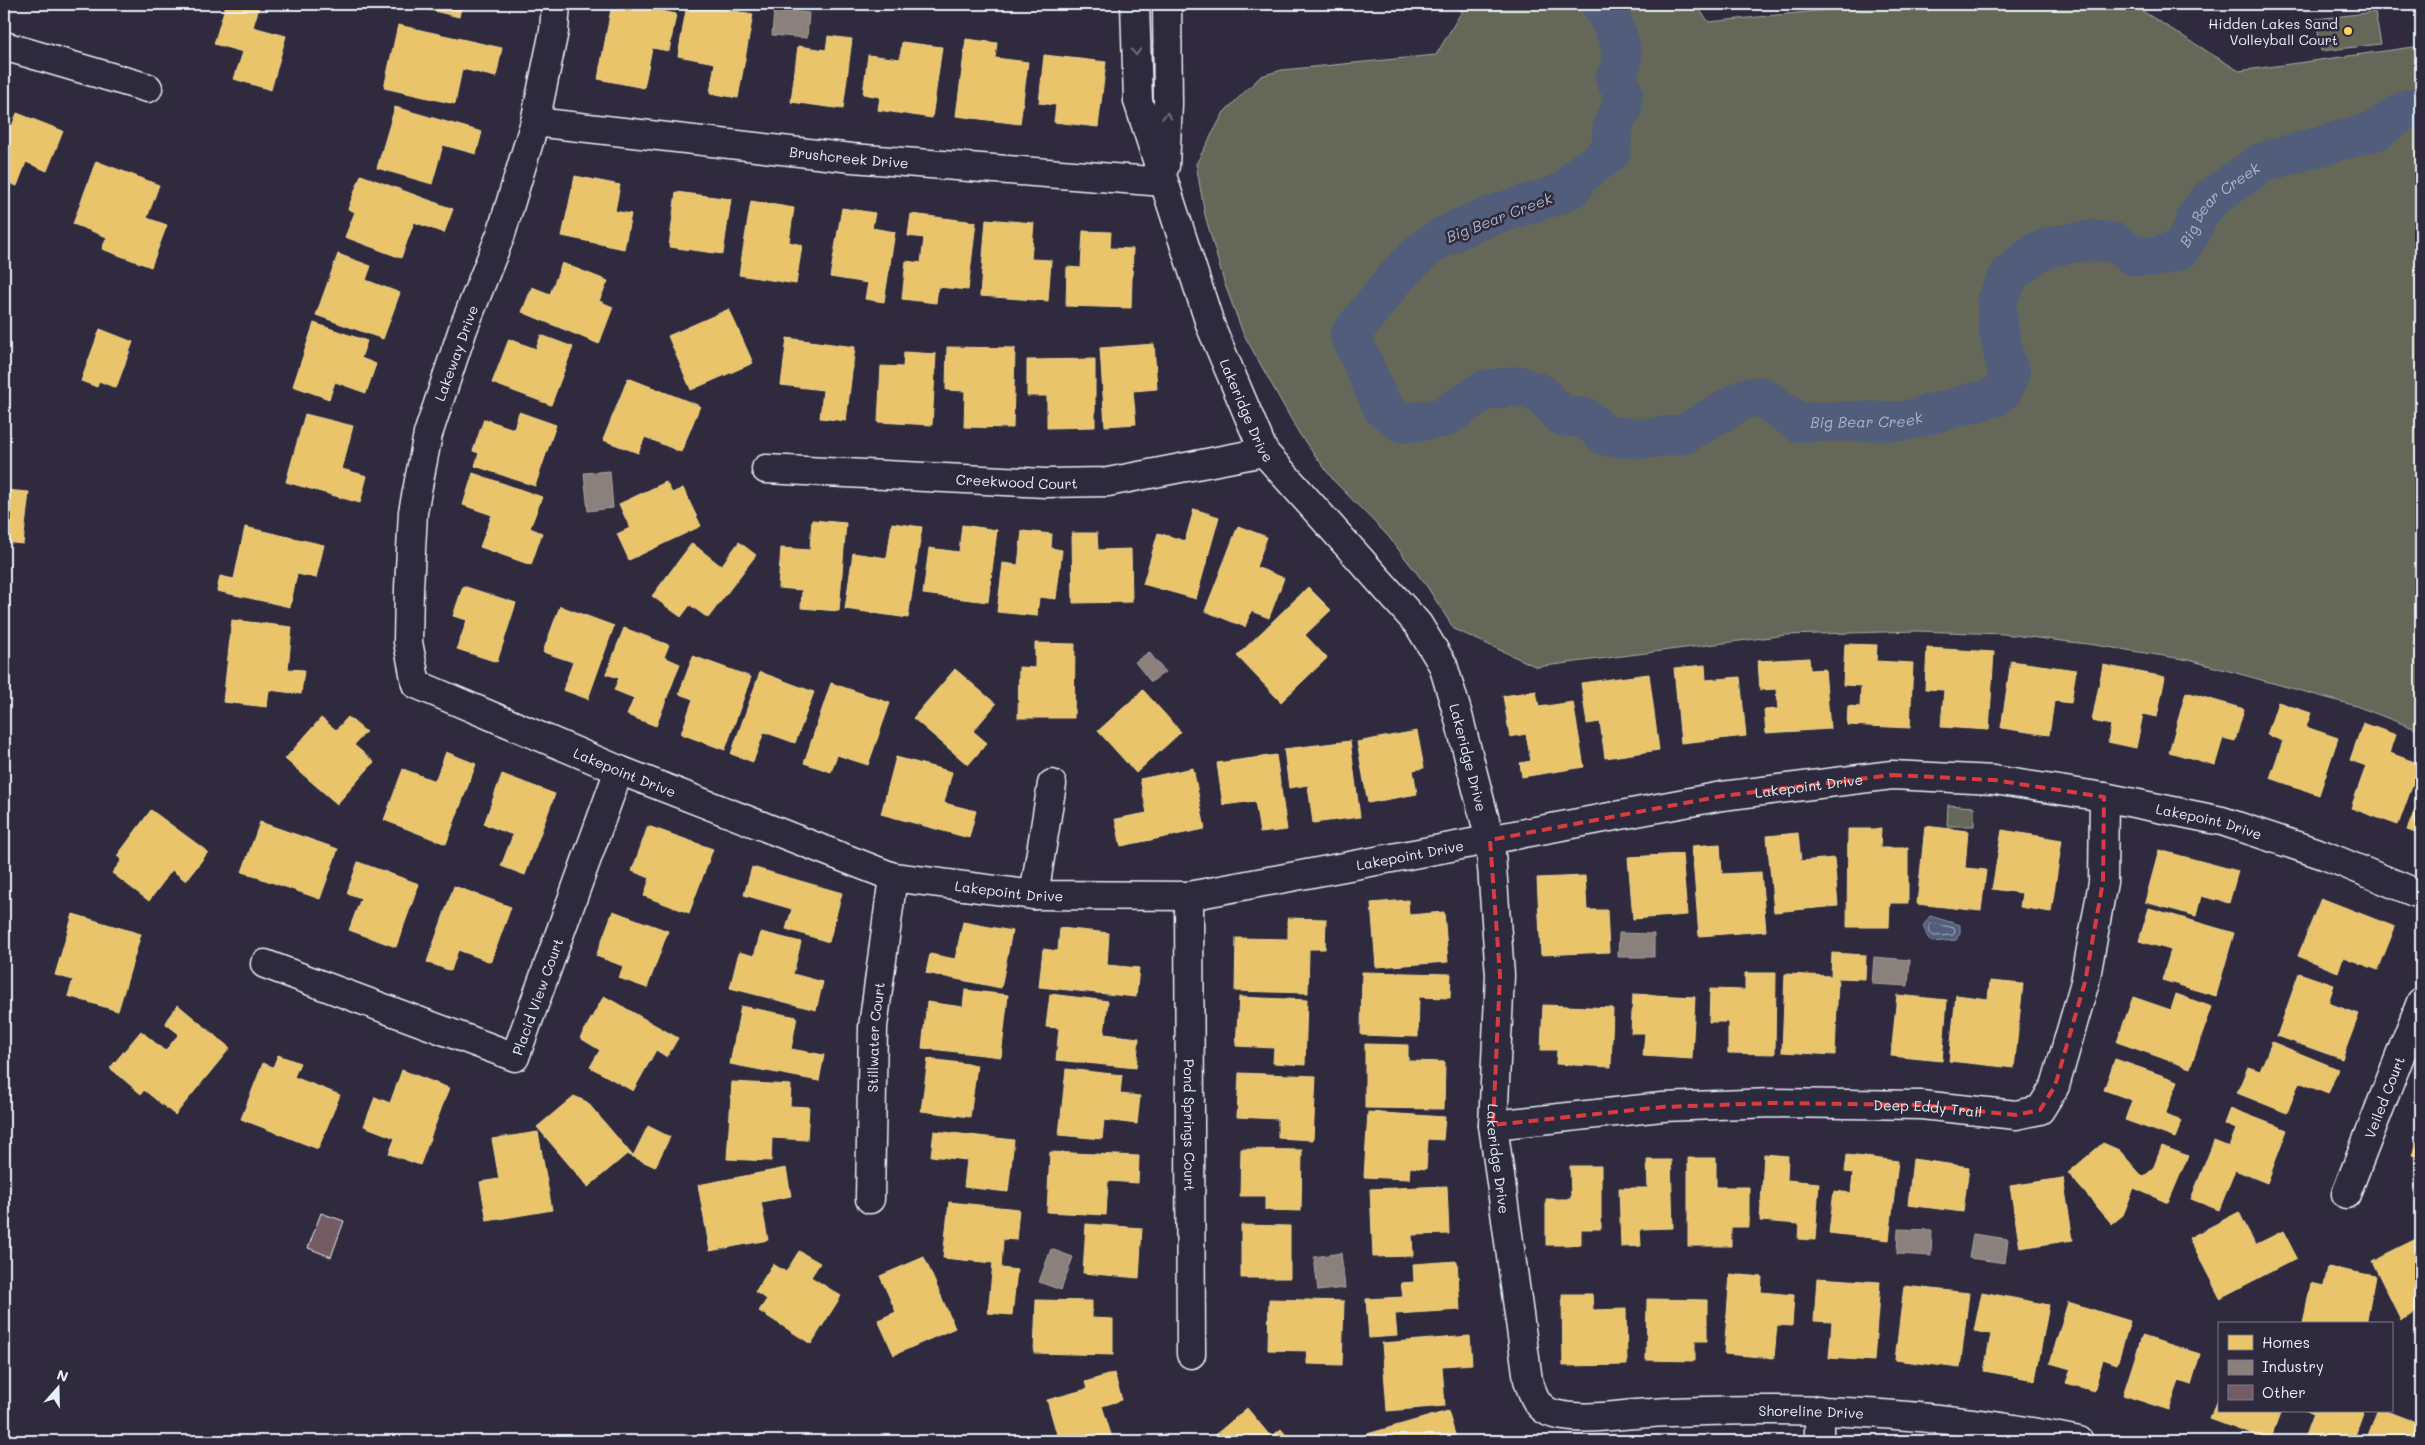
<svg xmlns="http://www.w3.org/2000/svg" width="2425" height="1445" viewBox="0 0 2425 1445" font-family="Mali,sans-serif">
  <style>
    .green { fill: #656758; stroke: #a6aca8 }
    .water { fill: #515d7a; stroke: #8d98ac }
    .homes { fill: #e9c46a; stroke: #e9d295 }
    .industry { fill: #8a817c; stroke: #a6a3a1 }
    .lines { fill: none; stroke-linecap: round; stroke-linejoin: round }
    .shore { stroke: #acb6c6; stroke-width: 1 }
    .river { stroke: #515d7a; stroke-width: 40 }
    .building { fill: #745c64; stroke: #e8f1f8 }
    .minor-casing { stroke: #e8f1f8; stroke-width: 31 }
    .minor { stroke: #2f2a3d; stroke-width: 28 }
    .oneway { stroke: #70707e }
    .marked { fill: none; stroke: #d83c3d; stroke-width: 4; stroke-dasharray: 10 6; stroke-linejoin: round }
    .poi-dot { fill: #ffd166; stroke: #2f2a3d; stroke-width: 2 }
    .labels { text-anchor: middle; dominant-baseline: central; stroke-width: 5; stroke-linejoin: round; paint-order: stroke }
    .poi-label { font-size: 14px; fill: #e8f1f8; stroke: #2f2a3d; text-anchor: end }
    .street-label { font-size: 14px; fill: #e8f1f8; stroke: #2f2a3d }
    .water-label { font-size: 15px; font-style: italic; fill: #acb6c6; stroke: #2f2a3d }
  </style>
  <rect width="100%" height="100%" fill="#2f2a3d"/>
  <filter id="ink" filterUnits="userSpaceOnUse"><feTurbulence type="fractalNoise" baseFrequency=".02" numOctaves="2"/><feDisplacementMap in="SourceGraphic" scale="10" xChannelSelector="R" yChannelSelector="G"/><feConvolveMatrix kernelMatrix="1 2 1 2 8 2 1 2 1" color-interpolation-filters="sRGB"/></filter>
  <g filter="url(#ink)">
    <path class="green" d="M1455 4H1695L1709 22 1885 4H2131L2239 71 2421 46V731L2356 706 2189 660 2095 645 2004 634 1917 631 1786 635 1537 667 1454 629 1426 585 1388 536 1334 481 1300 435 1243 333 1224 282 1205 215 1196 164 1224 112 1261 76 1282 70 1436 55 1462 11Z
      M2375 12 2381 44 2321 51 2316 19Z
      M1948 805 1974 807V826H1947Z"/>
    <path class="water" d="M1930 916 1960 925V933L1956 940 1932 942C1926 937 1926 932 1923 926Z"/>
    <path class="homes" d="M226 4H260L253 27 286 36 271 90 234 79 243 52 214 44Z
      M405 4H462L459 17Z
      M612 4H628L676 14 669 51 652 48 644 88 598 79Z
      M687 4 753 14 738 98 710 93 715 63 678 56Z
      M398 25 502 48 496 77 462 69 455 104 384 88Z
      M828 36 852 39 843 109 791 102 798 46 826 50Z
      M966 39 997 43 995 58 1028 62 1020 124 956 116Z
      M902 42 942 47 932 118 878 110 880 97 863 94 868 55 900 59Z
      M1044 55 1106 62 1098 127 1054 122 1056 105 1039 103Z
      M395 107 482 132 476 154 443 145 432 184 377 168Z
      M17 113 63 131 47 171 26 162 17 186 4 181V123L12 126Z
      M96 161 159 185 147 218 167 225 151 267 102 249 107 237 73 224Z
      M361 175 453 209 444 233 414 222 401 258 345 237 355 212 348 209Z
      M575 176 620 185 615 211 631 214 624 249 562 236Z
      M676 192 731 199 723 254 669 247Z
      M751 201 794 208 789 242 802 245 796 284 739 275Z
      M842 208 875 213 872 228 895 232 884 302 865 299 868 283 830 277Z
      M911 214 976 222 968 290 938 287 936 303 902 299 906 261 921 263 924 238 908 236Z
      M986 219 1034 223 1031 259 1051 260 1048 301 980 296Z
      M1083 231 1111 232 1110 248 1133 249 1131 308 1066 306 1067 267 1081 268Z
      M338 254 371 266 366 280 400 293 383 339 316 315Z
      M562 263 608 281 599 301 613 307 599 344 522 312 532 287 550 294Z
      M729 309 753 363 691 390 668 336Z
      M314 323 367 341 361 358 376 364 366 393 335 382 329 399 293 386Z
      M100 329 133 342 116 388 99 381 97 387 81 381Z
      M541 335 573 347 551 405 492 383 509 339 536 349Z
      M787 338 855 347 846 421 820 418 823 390 781 385Z
      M1154 344 1157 389 1133 391 1136 424 1105 426 1100 348Z
      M947 347 1015 348 1013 428 964 427 965 391 946 390Z
      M904 352 936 354 932 425 878 422 881 366 903 367Z
      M1095 359V427L1047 428V396H1027V360Z
      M628 378 700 406 681 452 645 437 638 453 603 440Z
      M519 412 556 425 535 486 475 466 479 453 473 451 484 419 514 429Z
      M305 414 353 426 342 469 367 476 360 503 286 482Z
      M473 473 542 497 530 528 542 533 531 565 480 547 492 515 463 505Z
      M666 482 672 493 683 488 701 526 629 560 617 534 630 528 619 504Z
      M4 490 29 492 23 544 4 542Z
      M1194 509 1219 517 1196 599 1143 584 1158 533 1185 541Z
      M812 520 846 523 839 611 801 608 802 590 778 588 781 548 810 550Z
      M892 523 922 527 908 618 845 609 853 553 887 558Z
      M962 525 997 530 988 602 923 594 929 548 959 552Z
      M1238 526 1267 537 1256 567 1284 578 1269 618 1251 611 1245 627 1205 611Z
      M245 527 324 545 316 578 297 574 290 607 217 591 220 576 234 579Z
      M1022 531 1052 534 1051 548 1062 550 1056 599 1039 597 1037 616 997 612 1003 563 1018 565Z
      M1072 533H1097L1098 550 1131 549 1132 602 1073 603Z
      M739 542 756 555 708 618 690 605 681 617 652 596 692 543 721 566Z
      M463 586 516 603 497 662 457 649 467 620 453 616Z
      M1308 587 1331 610 1305 635 1327 658 1281 702 1237 656Z
      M560 606 614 626 588 699 563 690 573 662 543 652Z
      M232 620 292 627 288 669 304 670 301 694 269 690 267 707 223 702Z
      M624 628 669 645 664 657 680 664 656 726 627 715 634 698 614 690 619 678 606 674Z
      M1035 643 1075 644 1074 718H1018L1019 667 1035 668Z
      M1845 644 1877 645 1876 661 1913 663 1910 728 1847 725 1848 706 1860 707 1861 686 1843 685Z
      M1927 648 1994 652 1989 730 1941 727 1944 690 1925 689Z
      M693 656 751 677 725 750 681 734 693 699 679 694Z
      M1809 658 1810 670 1825 669 1830 729 1766 733 1764 710 1778 709 1776 689 1760 690 1758 661Z
      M2011 661 2076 670 2071 703 2054 701 2049 735 2001 728Z
      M1705 665 1706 680 1740 677 1746 736 1681 743 1674 668Z
      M2103 665 2165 677 2157 717 2143 714 2136 748 2108 742 2111 725 2092 721Z
      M955 669 996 704 973 731 987 743 968 765 913 718Z
      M760 672 814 692 795 743 764 732 753 762 731 754Z
      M1649 674 1659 750 1605 758 1600 722 1587 724 1581 683Z
      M831 683 890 703 868 765 837 755 831 772 804 763Z
      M1143 690 1181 732 1136 773 1098 731Z
      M1536 691 1539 707 1573 702 1584 767 1522 777 1520 763 1531 761 1526 734 1510 737 1503 696Z
      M2186 692 2244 709 2235 741 2223 738 2215 765 2169 752Z
      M2278 702 2311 713 2306 727 2338 738 2319 795 2270 778 2283 741 2267 735Z
      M348 717 366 732 354 745 374 762 337 804 285 759 321 718 336 730Z
      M2363 723 2396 735 2390 753 2420 764 2398 825 2351 808 2366 766 2350 760Z
      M1417 731 1424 768 1413 770 1417 794 1368 803 1357 742Z
      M1350 741 1360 817 1313 823 1308 785 1289 788 1284 749Z
      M446 752 476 764 446 844 384 820 403 769 435 781Z
      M1276 755 1287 830 1260 833 1255 801 1223 805 1217 763Z
      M896 757 952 772 944 803 976 811 969 838 881 814Z
      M1193 768 1205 829 1121 846 1115 819 1147 813 1140 779Z
      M502 774 555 794 525 875 501 866 513 835 484 824Z
      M2421 794V835L2407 830Z
      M151 810 208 852 186 881 172 870 149 901 112 873 122 860 117 856Z
      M260 822 338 849 320 899 242 872Z
      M648 826 713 849 689 913 644 896 650 878 632 871Z
      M1925 826 1968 831 1965 868 1986 870 1981 911 1917 904Z
      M1848 829H1881L1880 848H1908V903H1890L1889 927H1847Z
      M2002 830 2062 840 2051 912 2020 907 2022 893 1992 889Z
      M1798 833 1801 861 1834 858 1838 906 1774 912 1767 836Z
      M1720 844 1722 874 1761 872 1766 931 1699 936 1692 846Z
      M2159 850 2238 871 2229 903 2201 896 2196 916 2145 902Z
      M1682 854 1687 915 1633 919 1628 857Z
      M358 862 419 884 396 947 349 930 361 898 347 893Z
      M752 867 842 893 829 942 786 929 792 909 744 895Z
      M1585 876 1587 910H1607L1609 952 1541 955 1537 878Z
      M454 886 511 907 491 962 458 950 451 971 427 962Z
      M2321 898 2395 927 2378 970 2343 957 2338 972 2298 956Z
      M1408 900 1409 915 1444 912 1448 962 1376 967 1371 903Z
      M2149 908 2234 933 2216 996 2162 980 2171 950 2139 941Z
      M613 911 668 931 647 988 619 978 623 966 596 956Z
      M73 914 141 934 118 1011 68 996 73 980 55 975Z
      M1288 918 1326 919 1325 949H1309L1308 993 1235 991 1236 938 1288 939Z
      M963 922 1012 931 1001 988 926 973 930 954 955 959Z
      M1060 928 1109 933 1107 965 1139 968 1136 997 1039 987 1043 949 1058 951Z
      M761 932 801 942 793 974 823 982 816 1010 730 988 739 952 754 956Z
      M1832 953 1866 955 1865 979 1838 978 1835 1055 1782 1052 1785 974 1831 976Z
      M1362 972 1451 974 1450 998 1419 997 1418 1037 1361 1035Z
      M1745 973H1776L1775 1054 1728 1053V1022H1709L1710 989 1745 990Z
      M2299 973 2334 985 2328 1003 2359 1014 2342 1059 2277 1036Z
      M1990 981 2023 984 2014 1068 1949 1061 1956 995 1988 999Z
      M965 990 1008 995 1001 1057 922 1048 927 1002 963 1007Z
      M1050 994 1108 1001 1104 1034 1139 1038 1136 1068 1056 1060 1059 1028 1046 1027Z
      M1633 994 1695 997 1692 1059 1643 1056 1645 1033H1631Z
      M2176 994 2212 1007 2190 1068 2117 1042 2133 997 2171 1010Z
      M1897 995 1947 1000 1942 1061 1891 1056Z
      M604 996 678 1038 667 1057 656 1050 633 1091 590 1067 600 1050 580 1038Z
      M1239 997 1307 1000 1305 1065 1273 1063 1274 1048 1236 1046Z
      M178 1005 230 1048 175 1115 144 1090 141 1094 110 1068 141 1031 165 1051 179 1034 166 1024 167 1019Z
      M1543 1005 1613 1008 1611 1067 1556 1064 1557 1050H1541Z
      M741 1006 797 1017 791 1049 824 1055 819 1081 730 1064Z
      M2272 1042 2338 1069 2328 1094 2299 1082 2287 1113 2237 1093 2248 1067 2260 1071Z
      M1365 1044 1408 1045V1061L1445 1062 1444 1109 1365 1108Z
      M278 1055 300 1063 294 1077 340 1095 318 1149 241 1119 263 1063 273 1067Z
      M928 1059 977 1065 970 1117 921 1111Z
      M2115 1059 2178 1081 2165 1115 2182 1121 2175 1138 2125 1120 2132 1100 2104 1090Z
      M1066 1069 1122 1075 1120 1094 1140 1096 1137 1124 1104 1120 1102 1139 1059 1135Z
      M402 1070 449 1088 420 1165 389 1154 395 1138 364 1126 375 1097 390 1103Z
      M1239 1073 1316 1076 1313 1140 1278 1138V1119L1237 1117Z
      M732 1082 791 1085 790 1106 809 1107 807 1140 772 1138 771 1161 727 1159Z
      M574 1096 587 1102 633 1156 648 1126 670 1137 655 1167 627 1154 588 1187 537 1127Z
      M2230 1108 2287 1130 2267 1183 2235 1170 2219 1210 2191 1199 2214 1141 2229 1147 2236 1129 2224 1124Z
      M1368 1112 1445 1117 1443 1140 1428 1139 1426 1169 1410 1167 1409 1179 1364 1177Z
      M934 1131 1014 1140 1008 1192 964 1187 967 1160 931 1156Z
      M538 1132 552 1210 487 1221 480 1182 499 1179 492 1139Z
      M2421 1133V1158L2412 1155Z
      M2103 1143 2119 1150 2143 1177 2153 1169 2162 1146 2188 1156 2168 1203 2134 1188 2123 1215 2112 1224 2068 1173Z
      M1241 1149 1302 1150 1301 1211 1265 1210V1196H1240Z
      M1050 1152 1139 1156 1138 1183 1108 1181 1106 1215 1047 1212Z
      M1764 1154 1788 1156 1787 1180 1819 1183 1815 1240 1798 1239 1799 1224 1760 1221Z
      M1847 1155 1898 1161 1889 1240 1829 1233 1834 1191 1851 1193 1853 1173 1845 1172Z
      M1688 1158H1716V1187H1749V1227H1731V1246H1688Z
      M1913 1159 1969 1167 1963 1212 1908 1205Z
      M1647 1160H1671L1673 1228 1640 1229 1641 1246 1621 1247 1619 1188H1648Z
      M1570 1166H1601V1229H1581V1245H1546V1199H1571Z
      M786 1168 791 1196 761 1202 768 1240 710 1251 698 1185Z
      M2063 1178 2073 1240 2020 1248 2010 1186Z
      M1447 1186 1449 1234 1412 1235 1413 1256 1373 1257 1370 1189Z
      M949 1202 1019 1209 1016 1240 1003 1239 1001 1268 1017 1270 1012 1315 988 1313 993 1263 943 1258Z
      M2239 1212 2255 1245 2283 1231 2297 1258 2220 1298 2189 1238Z
      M1086 1224 1142 1228 1139 1278 1083 1273Z
      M1241 1225 1290 1226V1278H1241Z
      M2416 1239 2421 1251V1310L2401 1320 2372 1261Z
      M799 1251 820 1263 811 1277 841 1296 811 1344 759 1311 767 1299 755 1292 773 1264 786 1272Z
      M924 1257 955 1328 894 1355 878 1320 896 1312 880 1276Z
      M1457 1261 1460 1310 1395 1314 1397 1336 1369 1338 1366 1299 1403 1297 1401 1283 1414 1282 1413 1264Z
      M2328 1267 2375 1276 2366 1324H2303L2311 1283 2324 1286Z
      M1730 1274 1762 1277 1761 1292 1794 1295 1792 1326 1777 1325 1774 1358 1724 1354Z
      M1817 1278 1880 1282 1874 1361 1829 1358 1832 1322 1814 1321Z
      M1904 1286 1969 1293 1960 1368 1895 1360Z
      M1982 1292 2049 1305 2035 1380 1984 1371 1991 1334 1974 1331Z
      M1562 1294H1592L1593 1310 1626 1309 1627 1365 1563 1366Z
      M1269 1299 1344 1301 1342 1365 1307 1364V1351L1268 1350Z
      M1647 1299 1707 1300V1341H1695V1361L1646 1360Z
      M1036 1300 1092 1301V1318L1113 1319V1355L1034 1353Z
      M2068 1302 2130 1321 2117 1364 2103 1359 2094 1391 2066 1383 2071 1369 2050 1363Z
      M1470 1336 1472 1364 1442 1366 1445 1406 1387 1411 1382 1343Z
      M2142 1336 2200 1354 2191 1385 2179 1381 2169 1410 2123 1395Z
      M1114 1373 1122 1400 1102 1406 1113 1441H1059L1047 1400 1087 1389 1085 1382Z
      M2217 1399 2219 1411H2281L2270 1441 2210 1419Z
      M1247 1408 1271 1437 1281 1429 1291 1441H1208Z
      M1448 1411 1456 1438 1446 1441H1369L1367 1434Z
      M2304 1411H2364L2353 1441H2303L2313 1414Z
      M2377 1411H2387L2421 1424V1441H2366Z"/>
    <path class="industry" d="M774 10 809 13 807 38 772 35Z
      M610 471 613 508 588 511 584 473Z
      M1149 652 1165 672 1151 682 1135 662Z
      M1619 933 1654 934V957H1618Z
      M1874 957 1910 960 1908 986 1872 984Z
      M1898 1229 1932 1230 1931 1256 1897 1254Z
      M1973 1234 2008 1239 2005 1263 1969 1258Z
      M1051 1249 1073 1257 1061 1290 1039 1282Z
      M1341 1253 1345 1288 1318 1291 1314 1257Z"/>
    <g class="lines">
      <path class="shore" d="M1932 923 1954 928 1955 932 1953 935 1934 936 1930 933 1929 925Z"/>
      <path class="river" id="s1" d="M1601 4C1610 18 1625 46 1621 64 1620 69 1617 74 1615 78L1623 92 1622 109C1609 123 1614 136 1610 153L1578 176 1573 187 1557 195C1517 208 1464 221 1429 246 1398 269 1375 305 1350 335L1383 408 1403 423 1443 418 1485 390 1520 386 1541 394 1562 416 1586 418 1606 436 1645 439 1684 434 1746 398 1762 397 1798 422 1904 421 1995 397 2003 390 2010 372 2005 361 1998 326 1997 300 2010 274 2035 253 2053 246 2094 240 2116 243 2132 255 2155 257 2180 250 2192 230 2197 216 2211 198 2263 162 2375 131 2404 111 2421 106"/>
    </g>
    <path class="building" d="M321 1213 344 1221 331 1257 308 1248Z"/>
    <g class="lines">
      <defs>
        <g id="minor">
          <path id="s2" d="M556 4 554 31 535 122 501 234 463 329 428 434 413 512 409 588 408 642 416 684 619 770 893 877 1034 895 1189 896 1722 796 1892 775 1994 780 2104 797 2222 821 2324 855 2421 895"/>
          <path id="s3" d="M1135 4 1138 101 1211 327 1264 452 1418 624 1443 665 1458 715 1490 840 1500 975 1493 1125 1528 1380C1533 1395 1537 1409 1554 1414 1584 1422 1620 1414 1651 1413 1684 1411 1717 1411 1749 1410 1861 1409 1970 1418 2079 1441"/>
          <path d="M4 46 148 88"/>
          <path id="s4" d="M535 122 852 158 1164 182"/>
          <path d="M1165 166 1168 104 1167 4"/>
          <path id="s5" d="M766 469 1045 483 1108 482 1264 452"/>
          <path d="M1034 895 1052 784"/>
          <path id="s6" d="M1189 896 1191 1354"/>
          <path id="s7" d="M265 964 515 1057 619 770"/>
          <path id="s8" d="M1493 1125 1662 1107 1773 1103 1921 1105 2016 1115 2040 1110 2055 1086 2085 982 2103 882 2104 797"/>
          <path id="s9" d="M2346 1194 2421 1002"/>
          <path id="s10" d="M870 1199 873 1027 893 877"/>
          <path d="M1819 1441V1410"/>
        </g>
      </defs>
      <use href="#minor" class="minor-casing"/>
      <use href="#minor" class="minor"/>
    </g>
    <defs><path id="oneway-chevron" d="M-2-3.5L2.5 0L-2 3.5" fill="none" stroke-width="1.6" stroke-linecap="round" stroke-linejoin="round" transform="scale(1.25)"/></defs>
    <g class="oneway">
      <use href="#oneway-chevron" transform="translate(1136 52) rotate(88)"/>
      <use href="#oneway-chevron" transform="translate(1167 116) rotate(-87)"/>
    </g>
  </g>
  <path class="marked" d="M1892 775 1994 780 2104 797 2103 882 2085 982 2055 1086 2040 1110 2016 1115 1921 1105 1773 1103 1662 1107 1493 1125 1500 975 1490 840 1722 796Z"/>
  <circle class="poi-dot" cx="2348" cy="31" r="5"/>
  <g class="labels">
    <g class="poi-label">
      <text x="2338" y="23">Hidden Lakes Sand<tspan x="2338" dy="16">Volleyball Court</tspan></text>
    </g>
    <g class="street-label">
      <text stroke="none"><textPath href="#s4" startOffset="316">Brushcreek Drive</textPath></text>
      <text transform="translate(456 353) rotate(-70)">Lakeway Drive</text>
      <text stroke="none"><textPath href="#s3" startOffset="425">Lakeridge Drive</textPath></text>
      <text stroke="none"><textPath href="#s5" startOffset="251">Creekwood Court</textPath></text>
      <text stroke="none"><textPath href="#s3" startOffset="845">Lakeridge Drive</textPath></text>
      <text stroke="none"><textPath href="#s2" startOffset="929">Lakepoint Drive</textPath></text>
      <text stroke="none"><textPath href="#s2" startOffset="2144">Lakepoint Drive</textPath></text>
      <text stroke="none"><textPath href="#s2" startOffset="2549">Lakepoint Drive</textPath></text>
      <text stroke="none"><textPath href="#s2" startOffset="1739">Lakepoint Drive</textPath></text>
      <text stroke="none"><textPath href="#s2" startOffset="1334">Lakepoint Drive</textPath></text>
      <text stroke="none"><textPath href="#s7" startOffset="331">Placid View Court</textPath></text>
      <text stroke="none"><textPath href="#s10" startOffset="162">Stillwater Court</textPath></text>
      <text stroke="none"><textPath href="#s9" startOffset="104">Veiled Court</textPath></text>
      <text stroke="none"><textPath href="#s8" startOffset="436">Deep Eddy Trail</textPath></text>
      <text stroke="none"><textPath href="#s6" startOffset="229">Pond Springs Court</textPath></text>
      <text stroke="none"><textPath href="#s3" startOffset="1250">Lakeridge Drive</textPath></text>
      <text stroke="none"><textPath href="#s3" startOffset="1776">Shoreline Drive</textPath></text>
    </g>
    <g class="water-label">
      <text stroke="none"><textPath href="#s1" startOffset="1611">Big Bear Creek</textPath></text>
      <text transform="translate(1499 217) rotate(-21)">Big Bear Creek</text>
      <text stroke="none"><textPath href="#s1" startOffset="1100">Big Bear Creek</textPath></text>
    </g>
  </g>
  <rect width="2425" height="1445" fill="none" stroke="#2f2a3d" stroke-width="20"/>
  <rect x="10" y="10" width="2405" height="1425" fill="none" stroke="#e8f1f8" stroke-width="2" filter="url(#ink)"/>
  <rect x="2218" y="1322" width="175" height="90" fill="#2f2a3d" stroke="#797a88"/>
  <rect x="2228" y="1335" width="25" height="15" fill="#e9c46a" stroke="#797a88"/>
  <text x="2262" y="1348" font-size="15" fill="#e8f1f8">Homes</text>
  <rect x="2228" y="1360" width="25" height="15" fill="#8a817c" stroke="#797a88"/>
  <text x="2262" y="1372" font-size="15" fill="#e8f1f8">Industry</text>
  <rect x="2228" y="1385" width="25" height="15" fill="#745c64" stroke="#797a88"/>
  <text x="2262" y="1398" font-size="15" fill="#e8f1f8">Other</text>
  <g transform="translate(58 1388) rotate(20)" stroke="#2f2a3d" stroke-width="4" paint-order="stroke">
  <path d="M0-4L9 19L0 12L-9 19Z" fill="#e8f1f8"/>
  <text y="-8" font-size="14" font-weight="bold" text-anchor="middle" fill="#e8f1f8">N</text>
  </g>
</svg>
